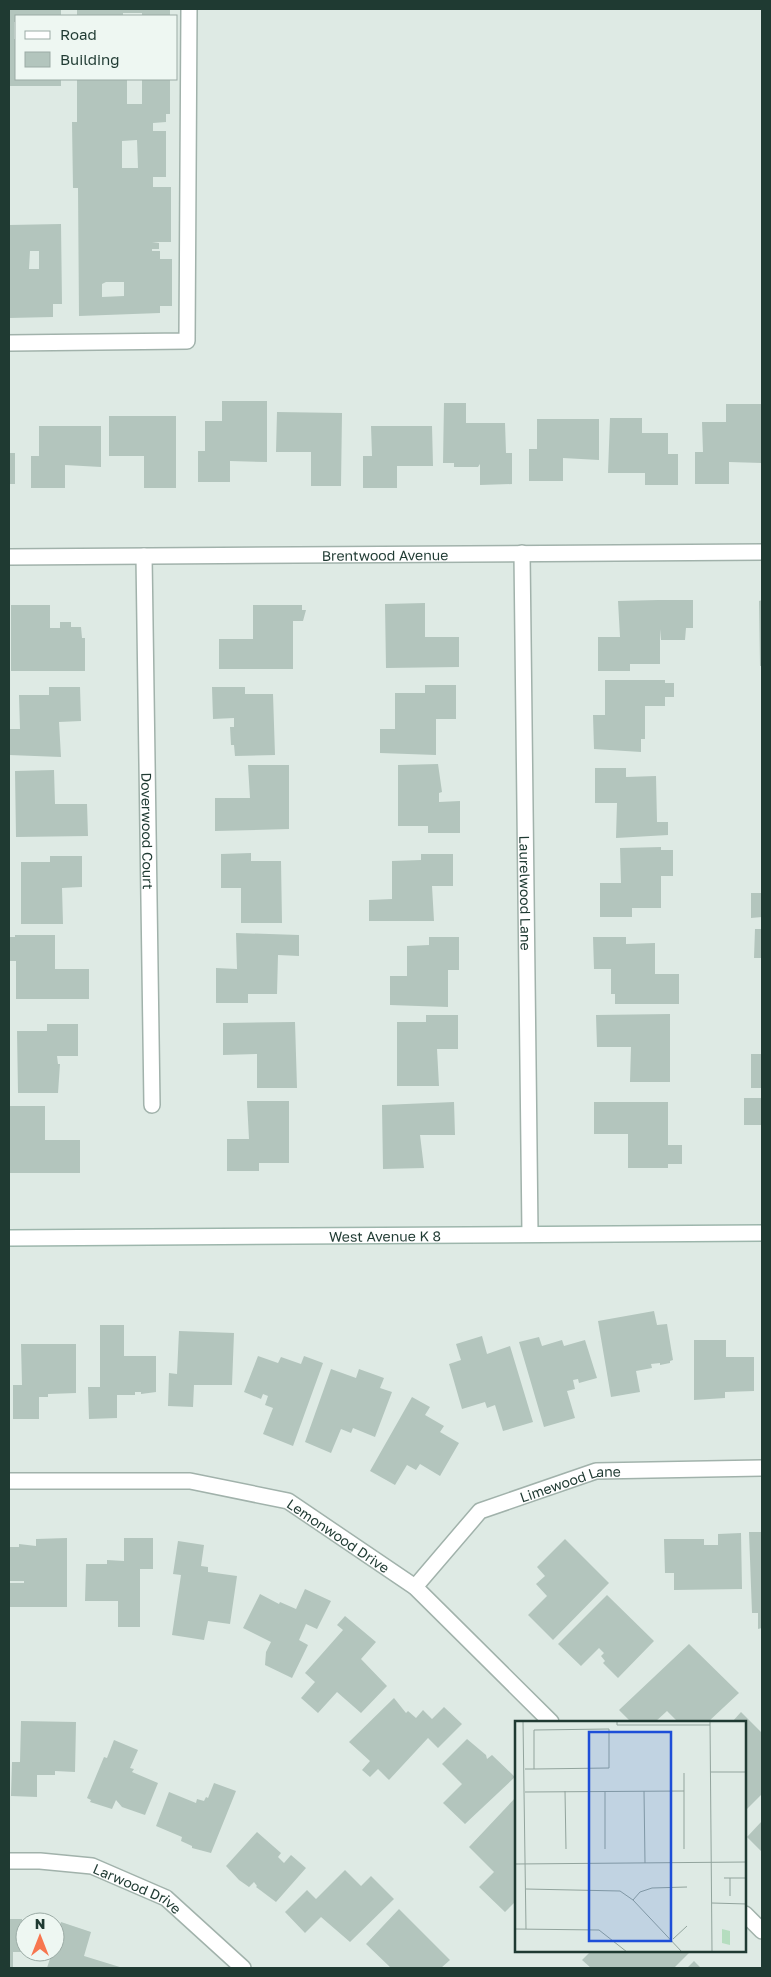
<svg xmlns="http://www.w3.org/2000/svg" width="771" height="1977" viewBox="0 0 771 1977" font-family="'Golos Text',sans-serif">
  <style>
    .building { fill: #b3c5bd; fill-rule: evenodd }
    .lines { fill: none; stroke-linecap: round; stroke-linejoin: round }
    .street-casing { stroke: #a1b2ab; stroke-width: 18 }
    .secondary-casing { stroke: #9db6ac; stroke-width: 18 }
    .street { stroke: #fff; stroke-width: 15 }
    .secondary { stroke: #fff; stroke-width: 15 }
    .labels { text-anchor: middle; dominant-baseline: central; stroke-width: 5; stroke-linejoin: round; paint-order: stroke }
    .street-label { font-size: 14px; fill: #1f3a32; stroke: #eef7f2 }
    .inset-road { fill: none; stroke: #92a49d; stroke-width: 1 }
    .view { fill: #1d4ed8; fill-opacity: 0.15; stroke: #1d4ed8; stroke-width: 2.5 }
    .inset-edge { fill: none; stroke: #1f3a32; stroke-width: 2.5 }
  </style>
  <rect width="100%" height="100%" fill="#deeae4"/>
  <path class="building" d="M9 9H61V16H16V22H14V39H16V79H61V86H9Z
    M77 9H170V16H142V13H123V16H77Z
    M77 79H127V104H142V79H170V114H166V122L153 123V131H166V177H153V187H171V242H152L159 243V249H152V251H160V259H172V306H160V313L79 316 78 188H73L72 122H77ZM137 140 138 168H122V141ZM106 282H124V296L102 297V284Z
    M61 224 62 304H53V317L9 318V225ZM30 251H39V269H29Z
    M222 401H267V462L230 461V482H198V451H205V421H222Z
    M444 403H466V423H505L506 453H512V484L480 485V464L478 467H454V463H443Z
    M726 404H762V463L729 462V484H695V452H703L702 422H726Z
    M277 412 342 413 341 486H311V452H276Z
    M109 416H176V488H144V456H109Z
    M610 418H642V433H668V454H678V485H645V473H608Z
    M537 419H599V460L563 458V481H529V449H537Z
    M39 426H101V467L65 465V488H31V456H39Z
    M371 426H432L433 466H397V488H363V456H372Z
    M9 453H15V484H9Z
    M658 600H693V628H686L685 640H661L660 629V664H630V671H598V637H620L618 601Z
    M762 600V666H760L759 601Z
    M425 603V637H459V667L386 668 385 604Z
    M11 605H50V628H60V622H71V627H81L82 638H85V671H11Z
    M253 605H302V610H306L303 621H293V669H219V639H253Z
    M605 680H665V683H674V697H665V706H645V739H641V752L594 749 593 715H605Z
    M425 685H456V719H436V755L380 753V729H395V693H425Z
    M49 687H80L81 721 59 722 61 757 9 755V729H20L19 695H49Z
    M212 687H245V694H273L275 755 235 756 234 745H231L230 727H234V718L213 719Z
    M438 764 442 792 439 793V802L460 801V833H428V826H398V765Z
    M248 765H289V829L215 831V798H250Z
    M595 768H626V777L656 776 657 822H668V835L616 838 617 803H595Z
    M54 770 55 804H87L88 836 16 837 15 771Z
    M661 847V850H673V876H661V908H632V917H600V883H621L620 848Z
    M251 853V861H281L282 923H241V888H221V854Z
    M421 854H453V886H432L434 921H369V900L392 899V861L421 860Z
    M50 856H82V887L62 888 63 924H21V862H50Z
    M751 893H762V917L751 918Z
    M755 929H762V958H754Z
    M236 933 299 935V956L278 955 277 994H248V1003H216V968L237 969Z
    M15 935H55V969H89V999H16V961H9V937H15Z
    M429 937H459V970H448V1007L390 1005V976H407V946L429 945Z
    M593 937H626V944L655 943V974H679V1004H615V994H611V969H594Z
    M670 1014V1082H630L631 1047H597L596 1015Z
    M426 1015H458V1049H437L439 1086H397V1022H426Z
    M295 1022 297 1088H257V1054L223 1055V1023Z
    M47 1024H78V1056H57L58 1064H60L58 1093H18L17 1031H47Z
    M751 1054H762V1088H751Z
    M744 1098H762V1125H744Z
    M247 1101H289V1163H259V1171H227V1139H249Z
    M454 1102 455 1135H420L424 1168 383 1169 382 1105Z
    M594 1102H668V1145H682V1164H668V1168H628V1134H594Z
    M9 1106H45V1140H80V1173H9Z
    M654 1311 657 1325 667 1324 673 1360 670 1361V1363L660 1365V1363L651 1364 652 1368 636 1371 640 1392 611 1397 598 1321Z
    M100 1325H124V1356H156V1392L141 1394V1392H135V1395H117V1418L89 1419 88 1387H100Z
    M179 1331 234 1333 232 1385H194L193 1407 168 1406 169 1373 177 1374Z
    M482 1336 487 1354 510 1346 533 1422 503 1431 495 1405 487 1408 485 1402 462 1409 449 1364 461 1360 456 1344Z
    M539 1337 542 1346 562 1340 564 1346 585 1340 597 1378 579 1383 578 1379 573 1380 575 1389 567 1391 575 1418 544 1427 519 1342Z
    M694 1340H726V1357H754V1391L725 1392V1398L694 1400Z
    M21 1344H76V1393L48 1394V1397H39V1419H13V1385H22Z
    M258 1356 278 1363 281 1357 301 1364 304 1356 323 1363 293 1446 263 1434 273 1408 265 1405 268 1396 263 1394 261 1399 244 1392Z
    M331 1369 356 1378 359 1369 384 1378 380 1388 392 1392 375 1437 353 1428 351 1433 341 1429 331 1453 305 1442Z
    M412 1397 430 1407 425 1415 444 1426 440 1432 459 1443 440 1476 420 1464 416 1470 407 1465 395 1485 370 1471Z
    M749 1532H762V1628L758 1629V1613H752Z
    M741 1533 742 1589 674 1590V1573H665L664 1539H704V1545H718V1534Z
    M67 1538V1607H9V1583H24V1581H9V1547H19V1544L36 1546V1539Z
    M124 1538H153V1569H140V1627H118V1601H85L86 1564H107V1560L124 1561Z
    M565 1539 609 1583 553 1640 528 1615 547 1596 536 1584 545 1576 537 1567Z
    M178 1541 204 1545 201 1566 208 1567V1572L237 1576 230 1624 208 1621 204 1640 172 1635 181 1575 173 1574Z
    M305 1589 331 1601 317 1629 306 1624 299 1640 308 1645 292 1678 265 1665 266 1652 271 1642 243 1628 260 1594 279 1604 280 1602 296 1609Z
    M607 1595 654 1641 618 1678 603 1663 605 1661 601 1656 604 1653 599 1648 581 1666 558 1644Z
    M345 1616 376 1642 361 1659 387 1686 361 1713 337 1692 318 1713 301 1698 315 1682 305 1673 343 1630 337 1625Z
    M689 1644 739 1693 708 1722H678L667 1711 655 1722H631L619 1710Z
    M394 1698 406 1713 408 1711 416 1718 423 1710 432 1719 444 1707 462 1724 438 1748 428 1738 389 1780 378 1769 370 1777 362 1770 370 1761 349 1742Z
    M741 1712 762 1733V1794L745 1811V1722H732Z
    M21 1721 76 1722 75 1772 55 1771V1775H37V1797L11 1796 12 1762H20Z
    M467 1739 486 1755 487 1759 492 1755 515 1777 465 1824 443 1803 462 1784 442 1764Z
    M114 1740 138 1750 130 1768 134 1769 132 1772 158 1783 145 1815 122 1807 116 1800 112 1809 90 1802 91 1800 87 1798 104 1757 107 1758Z
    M214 1783 236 1791 211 1853 192 1848V1846L181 1841 182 1837 156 1826 169 1792 196 1803 197 1799 204 1801 206 1797 208 1798Z
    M516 1797V1901L505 1912 479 1887 494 1872 469 1847Z
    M762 1821V1852L747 1837Z
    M257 1832 281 1853 278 1857 284 1863 291 1855 306 1868 276 1902 256 1887 257 1886 254 1882 249 1887 239 1880 226 1866Z
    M345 1870 361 1886 371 1876 394 1899 350 1942 321 1917 305 1933 285 1912 307 1890 316 1899Z
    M399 1909 450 1960 441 1968H391L366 1944Z
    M9 1919H22V1952H13V1968H9Z
    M61 1922 91 1932 84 1956 123 1968H47L52 1952H55V1942Z
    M591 1951H691L674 1968H591L582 1960Z
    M694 1961 701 1968H687Z"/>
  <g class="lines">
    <defs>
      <g id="street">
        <path d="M9 343 187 341 189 9"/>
        <path id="s1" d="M522 553 530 1233"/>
        <path id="s2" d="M144 556 152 1105"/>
        <path id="s3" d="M9 557 762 552"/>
        <path id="s4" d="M9 1481H190L288 1501 415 1587 551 1722"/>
        <path id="s5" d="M415 1587 480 1511 596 1471 762 1468"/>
        <path id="s6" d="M9 1861H40L92 1866 166 1898 243 1968"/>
        <path d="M745 1914 762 1931"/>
      </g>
      <g id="secondary">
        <path id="s7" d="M9 1238 762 1233"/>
      </g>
    </defs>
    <use href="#street" class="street-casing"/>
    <use href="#secondary" class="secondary-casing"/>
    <use href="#street" class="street"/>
    <use href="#secondary" class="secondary"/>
  </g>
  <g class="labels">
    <g class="street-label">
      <text stroke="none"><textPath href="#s3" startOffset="376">Brentwood Avenue</textPath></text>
      <text stroke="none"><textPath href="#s2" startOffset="275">Doverwood Court</textPath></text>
      <text stroke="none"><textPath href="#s1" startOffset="340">Laurelwood Lane</textPath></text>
      <text stroke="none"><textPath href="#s7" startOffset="376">West Avenue K 8</textPath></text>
      <text stroke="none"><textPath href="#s5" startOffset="195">Limewood Lane</textPath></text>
      <text stroke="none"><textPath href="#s4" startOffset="342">Lemonwood Drive</textPath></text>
      <text stroke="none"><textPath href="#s6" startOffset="134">Larwood Drive</textPath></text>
    </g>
  </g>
  <g transform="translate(515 1721)">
    <rect width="231" height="231" fill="#deeae4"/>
    <path d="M207 208 215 210V224L207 222Z" fill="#b5ddbf"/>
    <path class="inset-road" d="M8 0 11 208M102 0V4H195M195 0 197 231M10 48H19L94 47V8L19 9V48M195 51H232M169 52V128M50 70 51 128M90 70V128M129 70 130 142M10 71 169 70M0 143 232 141M209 157H232M215 157V175M11 168 105 170 118 179 167 231M118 179 125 171 137 167 172 166M197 182 232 183M0 208 84 209 112 231M158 218 172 205"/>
    <path class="view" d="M74 11H156V220H74Z"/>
    <rect width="231" height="231" class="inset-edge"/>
  </g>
  <rect width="771" height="1977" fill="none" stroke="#1f3a32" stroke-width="20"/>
  <rect x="15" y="15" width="162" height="65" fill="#eef7f2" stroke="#9baba5"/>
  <rect x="25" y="31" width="25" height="8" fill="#ffffff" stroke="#9baba5"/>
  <text x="60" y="40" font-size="15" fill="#1f3a32">Road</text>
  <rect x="25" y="52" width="25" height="15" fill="#b3c5bd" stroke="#9baba5"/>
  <text x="60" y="65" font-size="15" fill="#1f3a32">Building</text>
  <g transform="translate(40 1937)"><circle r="24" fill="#eef7f2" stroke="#9baba5"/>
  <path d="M0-4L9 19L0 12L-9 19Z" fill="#f7764f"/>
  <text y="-8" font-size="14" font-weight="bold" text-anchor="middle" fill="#1f3a32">N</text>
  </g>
</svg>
